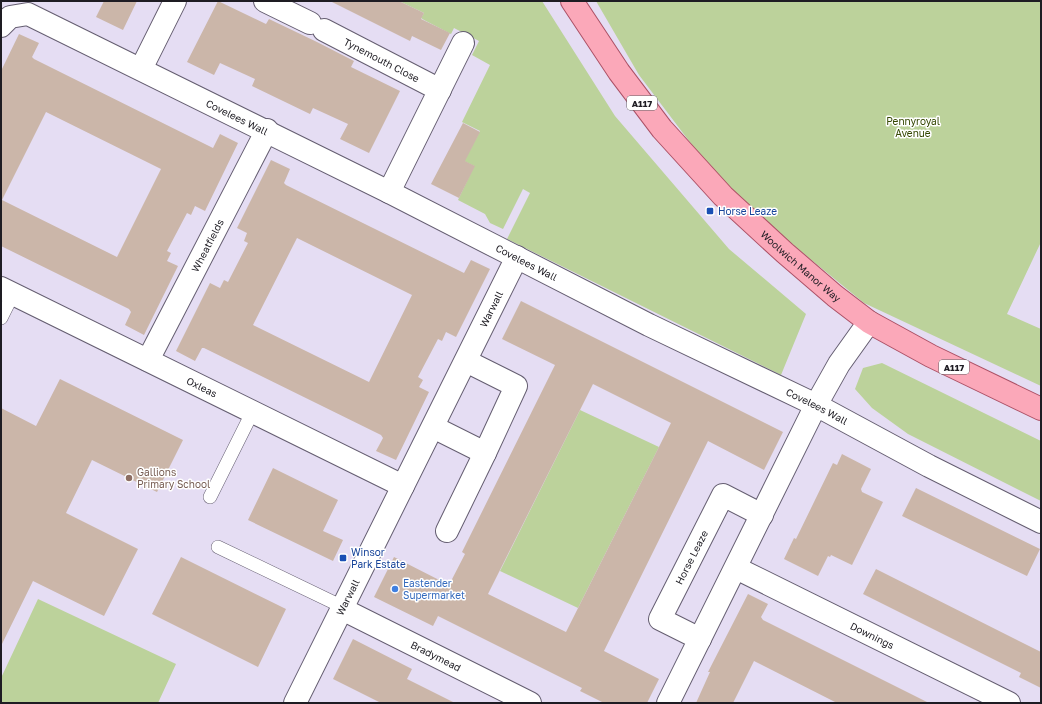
<svg xmlns="http://www.w3.org/2000/svg" width="1042" height="704" viewBox="0 0 1042 704" font-family="'Golos Text',sans-serif">
  <style>
    .green { fill: #bcd29b }
    .building { fill: #cbb6a9; fill-rule: evenodd }
    .lines { fill: none; stroke-linecap: round; stroke-linejoin: round }
    .lane-casing { stroke: #655e71; stroke-width: 14 }
    .street-casing { stroke: #655e71; stroke-width: 24 }
    .primary-casing { stroke: #ac5166; stroke-width: 24 }
    .lane { stroke: #fff; stroke-width: 13 }
    .street { stroke: #fff; stroke-width: 22 }
    .primary { stroke: #fba8b9; stroke-width: 22 }
    .transit-dot { fill: #1a4fb4; stroke: #fff; stroke-width: 1.5 }
    .education-dot { fill: #8d6e63; stroke: #fff; stroke-width: 1.5 }
    .shop-dot { fill: #3f7fe0; stroke: #fff; stroke-width: 1.5 }
    .labels { text-anchor: middle; dominant-baseline: central; stroke-width: 3; stroke-linejoin: round; paint-order: stroke }
    .shield { fill: #fff; stroke: #626065; stroke-width: 1 }
    .shield-label { font-size: 9px; font-weight: bold; fill: #1e1c23 }
    .street-label { font-size: 10px; fill: #1e1c23; stroke: #fff }
    .park-label { font-size: 10px; fill: #344702; stroke: #fff }
    .transit-label { font-size: 10px; fill: #164399; stroke: #fff; text-anchor: start }
    .education-label { font-size: 10px; fill: #785e54; stroke: #fff; text-anchor: start }
    .shop-label { font-size: 10px; fill: #366cbe; stroke: #fff; text-anchor: start }
  </style>
  <rect width="100%" height="100%" fill="#e5ddf3"/>
  <path class="green" d="M399 1H542L615 116 729 249 806 314 781 375 507 239 530 193 523 189 503 229 490 223 485 214 458 200 474 166 464 161 480 131 462 122 490 65 472 55 479 41 454 28 451 34 424 20 421 18 424 13Z
    M596 1H1041V242L1007 314 1041 329V386L864 303 782 236 711 170 639 75Z
    M882 363 1041 441V501L908 434 872 408 855 389 863 368Z
    M580 410 659 447 578 608 500 571Z
    M38 599 176 664 158 703H1V678Z"/>
  <path class="building" d="M104 1H137L123 30 96 17Z
    M218 1 266 24 269 19 317 42 354 61 351 67 400 91 369 153 340 139 348 124 313 108 310 114 252 86 255 79 220 63 214 75 187 62Z
    M330 1H399L424 13 421 19 450 33 441 50 412 36 410 41Z
    M19 34 39 43 32 57 34 59 213 148 220 134 238 143 205 211 195 206 191 215 187 213 167 251 171 253 167 261 178 266 144 335 125 325 131 312 129 309 1 246V71ZM46 112 161 169 117 257 2 200Z
    M463 123 480 132 465 161 475 166 459 198 431 184Z
    M271 160 290 169 284 183 286 185 462 272 464 273 471 260 490 269 456 337 446 332 442 341 438 339 418 377 423 380 419 387 429 392 396 460 376 451 383 438 381 435 204 348H202L195 361 176 351 210 283 220 288 224 280 228 282 248 243 244 241 247 233 237 228ZM297 238 412 295 369 382 253 325Z
    M521 301 783 432 764 470 708 441 604 651 659 679 647 703H604L580 691 582 688 438 616 433 626 374 597 394 557 449 585 465 554 462 552 555 365 502 339ZM593 384 671 423 566 632 488 594Z
    M60 379 183 440 157 492 92 460 66 513 138 549 104 616 33 581 1 646V408L36 426Z
    M842 454 871 469 861 489 862 492 883 502 852 565 831 555 830 557 828 556 818 576 784 559 794 538 796 539 833 463 837 465Z
    M273 468 338 500 323 531 343 540 333 561 248 520Z
    M916 488 1040 549 1027 576 902 516Z
    M181 557 286 609 258 667 152 614Z
    M876 569 1041 652V688L1019 677 1021 673 863 594Z
    M748 594 768 604 761 617 763 620 929 703H837L754 661 733 703H696L710 672H708Z
    M353 639 412 669 407 679 455 703H381L333 679Z"/>
  <g class="lines">
    <defs>
      <path id="lane" d="M1 318 13 294
        M210 497 253 411
        M218 547 343 607"/>
      <g id="street">
        <path d="M265 1 310 23"/>
        <path id="s1" d="M1 26 10 17 28 14 389 192 649 325 816 405 929 466 1041 522"/>
        <path id="s2" d="M324 30 440 90"/>
        <path d="M141 69 175 1"/>
        <path d="M389 192 463 43"/>
        <path id="s3" d="M1 288 403 486"/>
        <path id="s4" d="M148 360 267 130"/>
        <path d="M433 427 485 453 516 386 466 361"/>
        <path d="M447 531 485 453"/>
        <path id="s5" d="M736 568 1009 703"/>
        <path id="s6" d="M342 609 530 703"/>
        <path id="s7" d="M700 639 660 619 723 495 762 515"/>
        <path id="s8" d="M295 703 517 257"/>
        <path d="M668 703 816 405 839 364 869 322"/>
      </g>
      <g id="primary">
        <path id="s9" d="M572 1 619 72 662 129 723 196 785 253 835 296 869 322 931 356 1041 409"/>
      </g>
    </defs>
    <use href="#lane" class="lane-casing"/>
    <use href="#street" class="street-casing"/>
    <use href="#primary" class="primary-casing"/>
    <use href="#lane" class="lane"/>
    <use href="#street" class="street"/>
    <use href="#primary" class="primary"/>
  </g>
  <g class="transit-dot">
    <rect x="706" y="207" width="8" height="8" rx="2"/>
    <rect x="339" y="554" width="8" height="8" rx="2"/>
  </g>
  <circle class="education-dot" cx="129" cy="478" r="4"/>
  <circle class="shop-dot" cx="395" cy="589" r="4"/>
  <g class="labels">
    <g class="shield">
      <rect x="627" y="96" width="30" height="14" rx="3"/>
      <rect x="939" y="360" width="30" height="14" rx="3"/>
    </g>
    <g class="shield-label">
      <text x="642" y="103">A117</text>
      <text x="954" y="367">A117</text>
    </g>
    <g class="street-label">
      <text stroke="none"><textPath href="#s2" startOffset="65">Tynemouth Close</textPath></text>
      <text stroke="none"><textPath href="#s1" startOffset="264">Covelees Wall</textPath></text>
      <text stroke="none"><textPath href="#s4" startOffset="129">Wheatfields</textPath></text>
      <text stroke="none"><textPath href="#s1" startOffset="588">Covelees Wall</textPath></text>
      <text stroke="none"><textPath href="#s9" startOffset="352">Woolwich Manor Way</textPath></text>
      <text stroke="none"><textPath href="#s8" startOffset="440">Warwall</textPath></text>
      <text stroke="none"><textPath href="#s3" startOffset="224">Oxleas</textPath></text>
      <text stroke="none"><textPath href="#s1" startOffset="912">Covelees Wall</textPath></text>
      <text stroke="none"><textPath href="#s7" startOffset="114">Horse Leaze</textPath></text>
      <text stroke="none"><textPath href="#s8" startOffset="118">Warwall</textPath></text>
      <text stroke="none"><textPath href="#s5" startOffset="152">Downings</textPath></text>
      <text stroke="none"><textPath href="#s6" startOffset="105">Bradymead</textPath></text>
    </g>
    <g class="park-label">
      <text x="913" y="121">Pennyroyal<tspan x="913" dy="12">Avenue</tspan></text>
    </g>
    <g class="transit-label">
      <text x="718" y="211">Horse Leaze</text>
      <text x="351" y="552">Winsor<tspan x="351" dy="12">Park Estate</tspan></text>
    </g>
    <g class="education-label">
      <text x="137" y="472">Gallions<tspan x="137" dy="12">Primary School</tspan></text>
    </g>
    <g class="shop-label">
      <text x="403" y="583">Eastender<tspan x="403" dy="12">Supermarket</tspan></text>
    </g>
  </g>
  <rect width="1042" height="704" fill="none" stroke="#1e1c23" stroke-width="4"/>
</svg>
